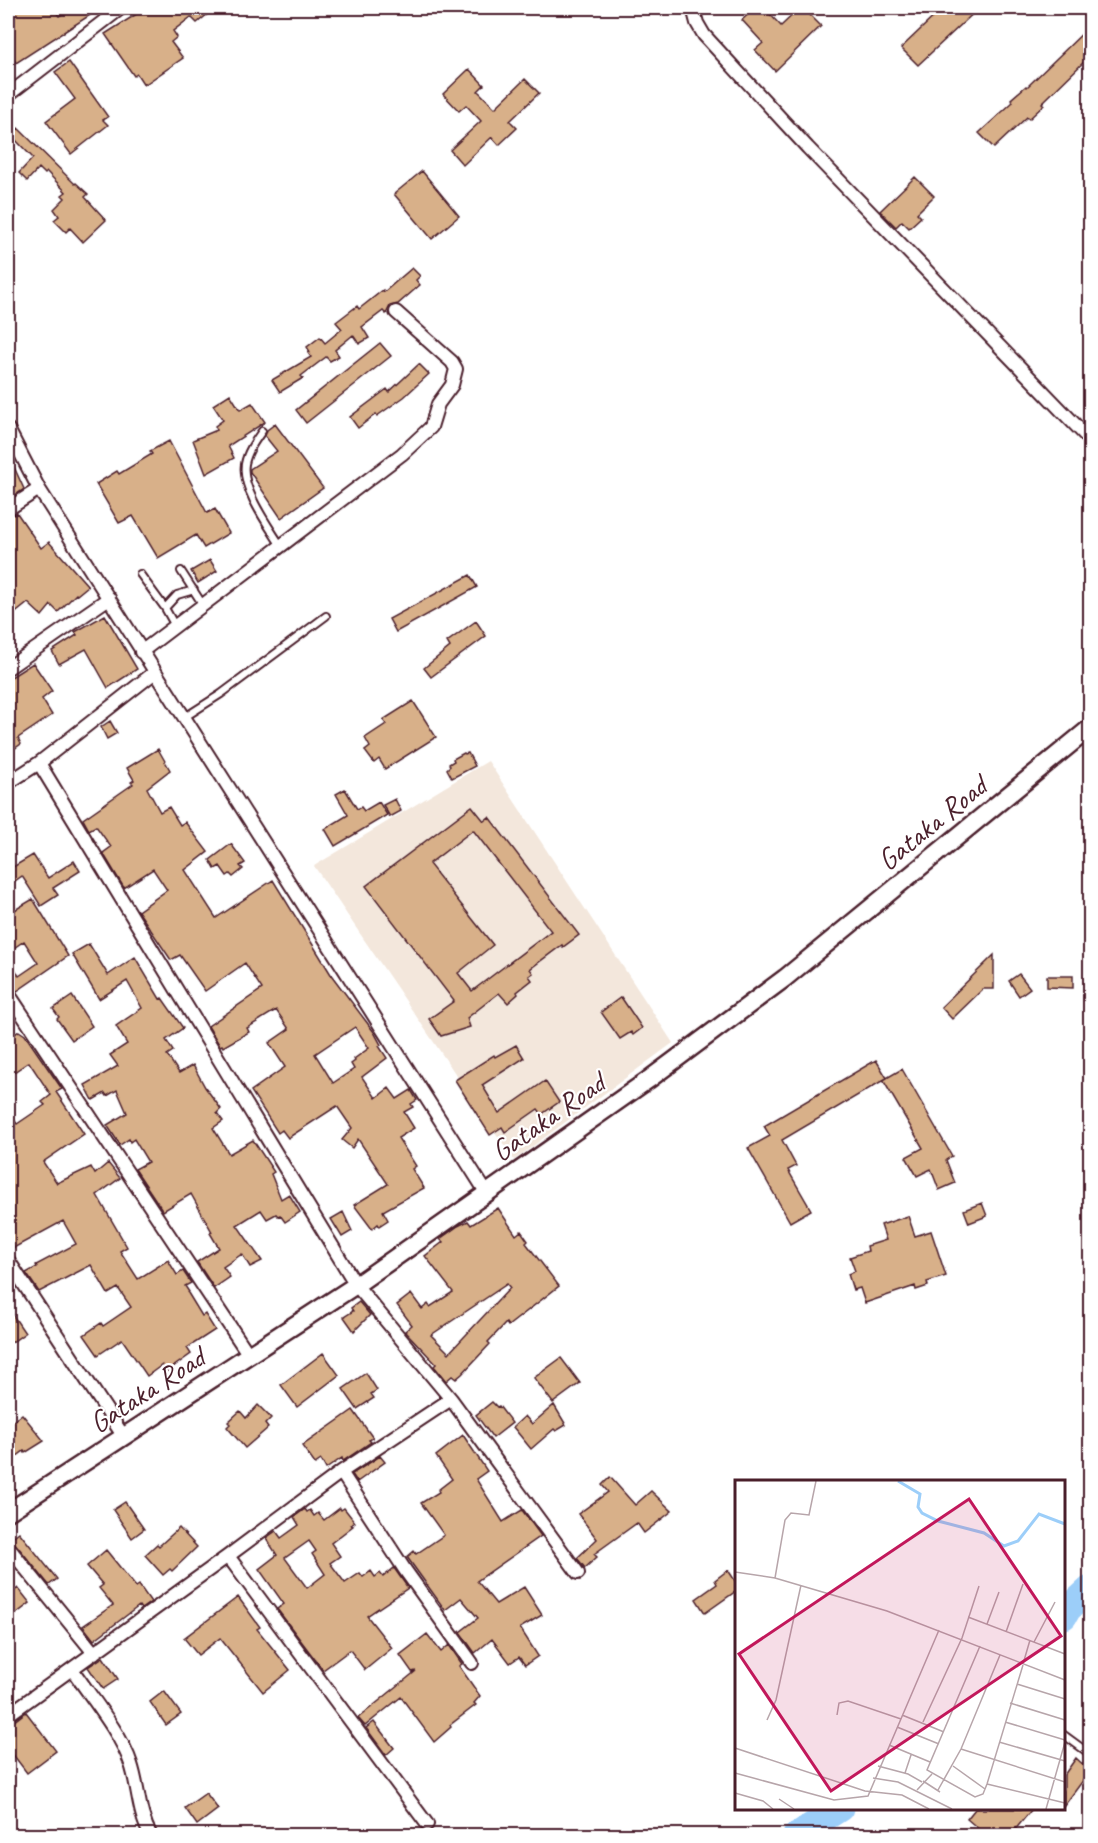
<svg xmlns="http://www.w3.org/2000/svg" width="1098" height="1843" viewBox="0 0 1098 1843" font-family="Caveat,sans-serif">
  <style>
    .built { fill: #f3e7dc }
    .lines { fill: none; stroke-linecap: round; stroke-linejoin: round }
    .river { stroke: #9ccef9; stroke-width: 27 }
    .building { fill: #d8b089; stroke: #4a1f2b; stroke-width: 1.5; fill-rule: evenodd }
    .service-casing { stroke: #4a1f2b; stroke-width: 10 }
    .minor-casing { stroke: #4a1f2b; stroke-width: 16 }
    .tertiary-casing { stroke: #4a1f2b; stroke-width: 21 }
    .service { stroke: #fff; stroke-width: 6 }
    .minor { stroke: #fff; stroke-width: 12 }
    .tertiary { stroke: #fff; stroke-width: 16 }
    .labels { text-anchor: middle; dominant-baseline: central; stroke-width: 4.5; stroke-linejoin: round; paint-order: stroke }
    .street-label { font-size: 30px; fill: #4a1f2b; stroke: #fff }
    .inset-river { fill: none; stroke: #9ccef9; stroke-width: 3 }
    .inset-road { fill: none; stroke: #b7a5aa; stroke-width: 1.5 }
    .view { fill: #c2185b; fill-opacity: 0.15; stroke: #c2185b; stroke-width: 3 }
    .inset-edge { fill: none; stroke: #4a1f2b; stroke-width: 3 }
  </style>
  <rect width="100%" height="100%" fill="#fff"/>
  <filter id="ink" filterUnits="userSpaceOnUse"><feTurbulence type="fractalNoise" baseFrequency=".0167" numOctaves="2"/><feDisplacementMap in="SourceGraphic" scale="12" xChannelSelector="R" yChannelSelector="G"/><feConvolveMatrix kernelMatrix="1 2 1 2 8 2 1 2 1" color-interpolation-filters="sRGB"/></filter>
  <g filter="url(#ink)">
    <path class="built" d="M488 761 673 1043 514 1160 314 866Z"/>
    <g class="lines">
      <path class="river" d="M1064 1616 1068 1609 1090 1589
        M796 1836 840 1808"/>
    </g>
    <path class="building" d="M8 8H53L59 16 72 8H101L16 63 8 50Z
      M146 8H215L197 23 191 17 173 31 177 37 171 42 183 58 144 85 137 74 134 76 105 34Z
      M755 8H764L781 26 800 8H803L821 26 775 71 755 50 763 43 742 20Z
      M943 8H979L918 65 901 48Z
      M1090 26V56L1042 103 1044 105 1029 119 1027 117 994 148 979 133 1013 102 1011 99 1026 86 1027 87Z
      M69 62 108 117 103 120 108 125 71 154 46 121 75 99 55 72Z
      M469 69 484 85 478 91 495 108 525 79 539 93 510 121 517 128 499 145 492 137 463 165 450 150 481 121 466 105 459 111 443 94Z
      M18 128 75 184 76 183 88 194 85 197 106 220 83 242 70 228 66 232 54 220 59 216 54 209 65 198 62 195 66 192 47 172 45 174 39 168 27 181 19 173 33 158 11 135Z
      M422 171 459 216 432 239 394 194Z
      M915 177 934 196 917 213 921 217 909 228 902 221 896 227 880 211Z
      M412 268 420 276 416 280 420 285 398 304 390 306 386 314 383 311 362 327 369 338 359 344 353 335 335 350 339 356 330 361 326 357 301 376 303 378 280 392 272 380 311 357 308 353 310 352 307 347 320 337 325 343 342 329 336 322 357 306 359 309 383 290 384 292Z
      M380 343 391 356 306 423 296 410Z
      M419 364 429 374 404 397 377 416 376 414 358 428 350 417 387 389 389 392Z
      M230 394 240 410 252 403 265 422 228 446 234 458 206 474 193 440 217 430 215 426 223 420 213 405Z
      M275 424 323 488 281 518 250 472V469L277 451 265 436 267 430Z
      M169 441 207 513 215 509 229 533 204 548 196 535 158 558 133 516 119 523 96 484 117 471 119 474 152 454 150 451Z
      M8 454 24 489 8 500Z
      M17 513 41 548 49 542 88 586 77 595 76 594 58 612 51 605 42 616 28 603 8 619V517Z
      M210 560 217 571 198 583 191 571Z
      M470 575 477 587 396 632 389 619Z
      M105 615 137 669 108 688 86 649 59 664 52 651 77 635 75 632Z
      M476 621 486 636 431 677 424 668 450 647 447 642Z
      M33 663 52 691 42 699 52 715 18 738 21 744 8 753V679Z
      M413 701 436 737 385 769 379 759 374 763 365 751 370 747 365 738 386 724 383 720Z
      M110 721 117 733 107 739 101 727Z
      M158 749 170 770 147 788 160 812 169 807 180 825 185 822 208 852 185 870 216 918 273 880 332 976 374 1032 381 1045 379 1046 387 1058 362 1077 376 1098 389 1088 397 1099 411 1090 417 1100 411 1104 413 1107 404 1112 414 1128 398 1138 416 1166 412 1169 424 1188 383 1211 388 1220 379 1226 378 1224 372 1229 354 1205 388 1184 358 1139 352 1148 342 1140 352 1128 337 1106 288 1138 282 1130 278 1133 251 1091 285 1067 269 1043 289 1029 276 1010 247 1028 249 1032 223 1047 222 1045 220 1046 208 1026 262 989 245 963 205 991 180 955 171 960 138 911 167 890 153 869 124 888 103 853 111 847 96 826 89 830 83 819 133 784 131 782 134 780 127 768ZM355 1027 369 1048 354 1059 355 1061 351 1064 354 1069 333 1083 315 1054Z
      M464 753 465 754 468 753 475 766 452 778 447 769 450 766 449 764 454 761 453 759Z
      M345 789 357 809 361 807 364 811 379 802 387 815 335 846 325 829 348 815 336 794Z
      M395 799 401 811 390 817 383 805Z
      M472 806 484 821 489 817 579 935 563 947 562 945 530 969 533 973 529 976 532 980 517 992 518 994 508 1003 499 993 467 1018 470 1027 441 1036 429 1019 454 1001 366 886ZM473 830 551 931 472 991 458 973 493 945 429 864Z
      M231 844 245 863 240 866 243 869 233 877 230 874 227 876 220 866 215 869 210 860Z
      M33 855 48 878 74 861 80 871 53 888 58 895 41 906 22 876 8 886V870Z
      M33 899 68 956 17 991 8 983V956L19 976 38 963 24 941 8 952V934L12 931 8 923V914Z
      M89 944 108 975 135 957 160 999 162 998 183 1028 166 1040 173 1051 167 1055 179 1073 193 1065 205 1087 221 1109 217 1113 223 1121 213 1128 229 1154 253 1140 274 1172 271 1174 281 1199 289 1194 300 1212 285 1222 280 1215 278 1216 276 1214 267 1219 261 1210 237 1225 262 1261 250 1267 242 1254 223 1267 230 1277 214 1288 197 1262 219 1248 210 1233 212 1232 191 1194 163 1211 135 1169 148 1162 134 1139 130 1142 129 1139 120 1145 107 1125 127 1113 117 1090 107 1096 105 1093 93 1100 85 1085 118 1066 110 1055 127 1044 116 1026 142 1008 127 981 99 999 72 954Z
      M994 955V989H983L952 1019 941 1007Z
      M1019 974 1030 988 1019 996 1009 981Z
      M1047 976H1073V988L1047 987Z
      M72 996 92 1026 72 1040 57 1019 59 1017 53 1009Z
      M621 997 642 1028 633 1035 631 1032 620 1039 601 1012Z
      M19 1031 25 1035 62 1089 56 1092 84 1134 43 1162 57 1183 91 1167 95 1174 108 1163 120 1178 97 1195 127 1247 120 1251 138 1279 168 1260 177 1275 183 1271 191 1283 185 1286 189 1292 188 1293 202 1316 205 1314 215 1330 187 1348 191 1354 166 1372 162 1365 147 1376 122 1339 98 1355 84 1335 101 1323 103 1326 131 1307 118 1288 108 1294 91 1265 39 1292 26 1273 37 1267 36 1265 76 1244 63 1221 8 1251V1111L17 1124 45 1105 42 1102 51 1095 29 1062 8 1076V1039Z
      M516 1045 524 1058 482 1085 499 1113 545 1081 559 1102 542 1114 538 1109 505 1132 502 1127 490 1135 455 1080 494 1055 495 1057Z
      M876 1060 887 1078 782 1140 796 1166 788 1170 811 1210 790 1222 748 1148 770 1136 764 1126Z
      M902 1069 952 1156 946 1160 955 1183 939 1190 931 1169 917 1176 906 1157 923 1148 883 1080Z
      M982 1203 987 1216 969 1223 964 1210Z
      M498 1208 516 1235 521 1231 528 1241 526 1243 559 1286 508 1326 506 1323 488 1342 490 1344 462 1374 456 1379 452 1376 446 1381 434 1366 436 1364 405 1331 412 1325 397 1305 411 1294 422 1309 428 1304 430 1307 453 1292 425 1256 443 1242 440 1239 458 1226 468 1221 471 1225ZM507 1284 510 1288 449 1353 431 1335Z
      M343 1212 352 1231 342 1237 331 1219Z
      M908 1216 915 1236 931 1231 946 1276 927 1282 928 1286 916 1290 915 1286 865 1303 860 1288 853 1290 848 1274 855 1271 850 1257 868 1251 867 1246 886 1240 881 1225Z
      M359 1302 370 1315 354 1331 344 1317 353 1311 351 1308Z
      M8 1308 25 1333 8 1345Z
      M323 1353 339 1375 297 1407 281 1385Z
      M561 1358 580 1383 553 1403 534 1378Z
      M366 1373 377 1390 371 1394 374 1398 357 1409 343 1389Z
      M492 1402 497 1407 499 1406 512 1423 493 1438 476 1415Z
      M258 1405 271 1418 265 1424 268 1428 245 1448 227 1427 230 1424 228 1422 240 1411 246 1418Z
      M554 1405 566 1425 556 1431 554 1429 531 1449 513 1427 525 1416 532 1424Z
      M353 1410 373 1438 369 1440 371 1442 343 1461 342 1458 326 1469 321 1460 315 1464 302 1446Z
      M22 1414 44 1441 25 1453 24 1451 8 1463V1425Z
      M463 1435 487 1471 476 1479 503 1522 522 1510 541 1536 477 1581 496 1604 524 1587 542 1615 520 1628 538 1656 525 1665 519 1657 510 1663 492 1639 475 1653 460 1632 478 1618 461 1598 445 1610 407 1557 414 1551 416 1554 444 1535 421 1503 439 1492 438 1490 452 1479 436 1456Z
      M380 1456 385 1462 357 1482 352 1474Z
      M610 1477 635 1505 651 1491 672 1511 644 1533 637 1523 594 1554 597 1557 585 1568 577 1558 597 1539 578 1514 608 1492 602 1485Z
      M125 1502 144 1529 132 1538 113 1510Z
      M340 1508 341 1510 344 1508 355 1522 351 1525 353 1526 331 1543 340 1556 330 1563 345 1583 360 1573 363 1577 371 1571 375 1577 380 1573 383 1577 394 1568 408 1588 367 1616 392 1648 365 1670 350 1650 323 1670 277 1609 284 1604 259 1569 277 1555 266 1538 276 1531 281 1538 299 1525 294 1517 305 1509 307 1512 310 1510 314 1516 318 1513 324 1520ZM309 1541 316 1551 312 1554 325 1574 307 1588 285 1558Z
      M179 1528 197 1547 172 1571 170 1569 163 1575 145 1555 157 1544 159 1546Z
      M19 1532 57 1579 49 1585 14 1542 10 1539Z
      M106 1550 136 1587 139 1585 151 1602 141 1609 139 1606 94 1640 83 1626 113 1605 99 1588 103 1585 87 1566Z
      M728 1570 736 1582V1591L705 1613 696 1599 717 1584 715 1580Z
      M18 1588 30 1603 8 1620V1596Z
      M238 1597 260 1627 257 1629 290 1670 263 1692 220 1638 198 1655 184 1638Z
      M427 1634 441 1652 449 1645 462 1664 459 1666 480 1696 474 1703 476 1705 450 1725 451 1727 434 1742 401 1697 365 1726 358 1718 416 1671 412 1672 400 1655Z
      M103 1657 118 1679 103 1689 88 1667Z
      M164 1691 181 1714 166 1725 150 1702Z
      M26 1712 56 1751 27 1773 8 1748V1723L13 1722Z
      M374 1722 394 1748 386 1755 366 1728Z
      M1076 1758 1090 1771 1064 1806V1775Z
      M206 1793 218 1809 197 1825 185 1808Z
      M975 1809H1032L1010 1836H987L967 1819Z"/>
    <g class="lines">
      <defs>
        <path id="service" d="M262 431C255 441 247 452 245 464 241 489 268 525 281 546
          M181 571 203 605
          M140 574 165 608 177 595 194 590
          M165 608 175 626
          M185 717 221 694 326 616
          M1064 1735 1090 1754"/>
        <path id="minor" d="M693 8 697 23 704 35 808 148 1090 440
          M8 95 121 8
          M8 429 39 489 486 1192
          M8 509 39 489
          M141 652 402 454 431 427 438 404 452 385 456 369 452 362 396 312
          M8 668 109 598
          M39 763 356 1285 451 1399 578 1573
          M8 783 39 763 155 672
          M8 993 249 1355
          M8 1260 124 1437
          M341 1472 405 1570 472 1663
          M8 1547 94 1653
          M228 1556 427 1824
          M72 1669C90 1696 121 1733 131 1764 139 1788 138 1813 151 1836
          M8 1715 228 1556 341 1472 451 1399"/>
        <path id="tertiary" d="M8 1512 356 1285 648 1080 785 978 1090 728"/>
      </defs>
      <use href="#service" class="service-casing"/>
      <use href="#minor" class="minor-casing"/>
      <use href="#tertiary" class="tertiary-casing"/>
      <use href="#service" class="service"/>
      <use href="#minor" class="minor"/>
      <use href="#tertiary" class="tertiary"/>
    </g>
  </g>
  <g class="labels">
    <g class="street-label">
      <text transform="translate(932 823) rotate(-39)">Gataka Road</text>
      <text transform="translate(548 1117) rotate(-35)">Gataka Road</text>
      <text transform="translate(147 1390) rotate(-33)">Gataka Road</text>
    </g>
  </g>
  <g transform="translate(735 1480)">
    <rect width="330" height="330" fill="#fff"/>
    <path class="inset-river" d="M163 1 185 14 183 27 187 33 203 41 249 53 269 66 283 61 304 34 330 44"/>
    <path class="inset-road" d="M0 92 40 98 152 131 330 200M40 98 50 40 56 33 74 35 81 1M233 137 330 174M252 144 264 112M271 152 288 104M299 162 320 122M245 166 192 290 240 317 248 314 252 304 288 185M288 184 295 160M282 204 330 219M275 223 330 240M102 235 104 223 113 221 166 239M167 235 209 252M32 240 41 220 66 105M188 242 227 158 244 106M270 242 330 260M162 247 204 264M264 262 330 281M154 265 195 282M0 268 130 311 167 315 194 329M226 269 330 302M143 286 173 294 187 302M218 286 250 309M0 293 99 320 133 316 204 150M170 293 176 275M138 298 163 302 217 329M188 301 205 312M252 304 330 323M182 310 197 294M203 310 226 269 265 175M0 313 28 321 38 329M44 319 59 329M311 329 330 262"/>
    <path class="view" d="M234 19 326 156 96 311 4 174Z"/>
    <rect width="330" height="330" class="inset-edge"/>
  </g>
  <rect width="1098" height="1843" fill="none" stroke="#fff" stroke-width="30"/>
  <rect x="15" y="15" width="1068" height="1813" fill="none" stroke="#4a1f2b" stroke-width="2" filter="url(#ink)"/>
</svg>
